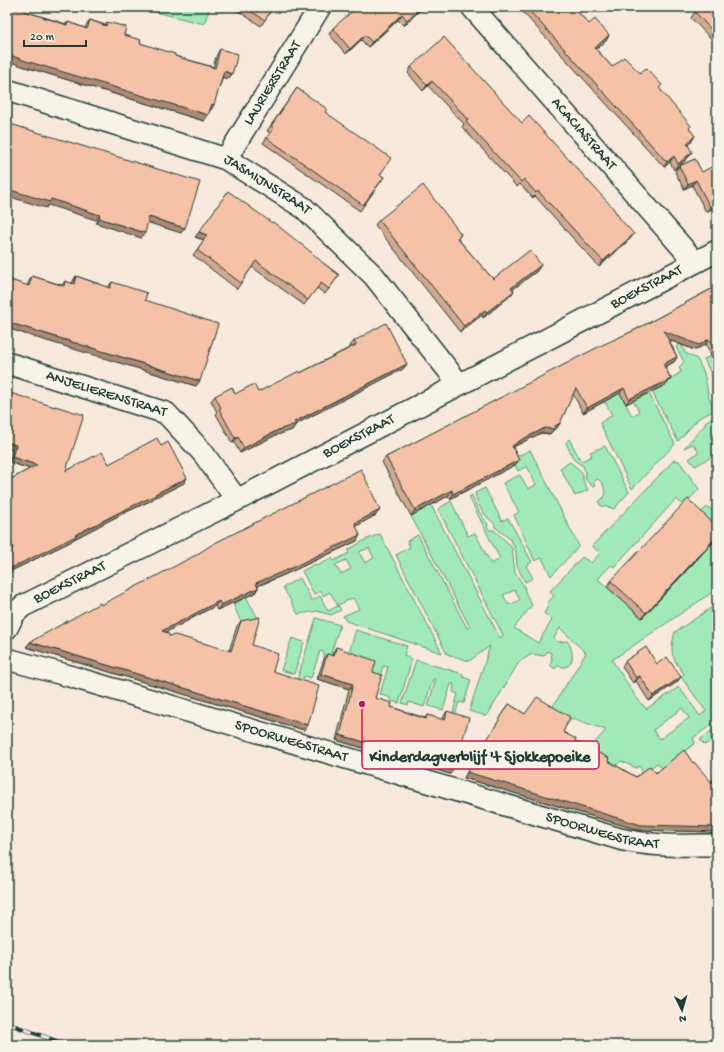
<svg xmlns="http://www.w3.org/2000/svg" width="724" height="1052" viewBox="0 0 724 1052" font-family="'Gochi Hand',sans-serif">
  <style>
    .green { fill: #a1eab8; stroke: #609476; fill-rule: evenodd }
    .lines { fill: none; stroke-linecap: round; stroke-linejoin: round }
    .minor-casing { stroke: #1f3d34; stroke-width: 24 }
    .minor { stroke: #f7f3e8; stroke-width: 21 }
    .rail-casing { stroke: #1f3d34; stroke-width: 4.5 }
    .rail { stroke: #f7f3e8; stroke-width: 3; stroke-dasharray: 9; stroke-linecap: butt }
    .wall { fill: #d3a790; stroke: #1f3d34 }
    .shaded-wall { fill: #ac8875; stroke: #1f3d34 }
    .building { fill: #f5c2a7; stroke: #1f3d34 }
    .labels { text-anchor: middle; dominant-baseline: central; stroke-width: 4; stroke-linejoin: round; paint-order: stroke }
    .street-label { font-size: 15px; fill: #1f3d34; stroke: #f7f3e8 }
    .leader { fill: none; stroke: #c2185b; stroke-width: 1.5 }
    .callout-dot { fill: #c2185b; stroke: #f7f3e8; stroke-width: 1.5 }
    .callout { fill: #f7f3e8; stroke: #c2185b; stroke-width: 1.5 }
    .callout-label { font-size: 16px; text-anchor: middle; font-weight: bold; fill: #1f3d34 }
  </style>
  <rect width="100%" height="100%" fill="#f7e9db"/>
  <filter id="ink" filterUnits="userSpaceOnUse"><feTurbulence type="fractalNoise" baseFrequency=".025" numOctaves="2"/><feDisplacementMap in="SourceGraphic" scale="8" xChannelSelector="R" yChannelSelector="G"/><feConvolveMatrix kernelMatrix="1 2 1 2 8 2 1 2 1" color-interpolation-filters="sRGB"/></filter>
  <g filter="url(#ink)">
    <path class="green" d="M135 7H210L204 24Z
      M681 343 685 353 697 359 704 373 709 398 715 410 699 418 678 441 652 392 667 384 664 378H672L681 372 679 367 684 362 676 347Z
      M711 356 717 367V381L715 382 704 359Z
      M644 384 675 444 632 489 600 423 612 415 605 402 602 403 598 394 607 389 612 398 620 393 632 416 639 412 630 393Z
      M717 415V458L715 455 695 466 689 459 699 452 693 444 684 448 705 425V422Z
      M569 439 581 461 592 456 590 452 605 446 629 492 614 509C609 506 605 508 600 505L599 502 606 495 603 484 598 479 593 482 595 486 593 487 586 480 585 471 583 466 574 460 566 443Z
      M530 450 579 546 551 576 542 558 535 561 514 515 519 512 503 483 520 475 528 489 536 485 527 466 518 471 512 459Z
      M674 460 679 461 699 489 684 505 676 499 614 567 611 565 598 579 642 618 717 538V589L612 660 636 697 646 709 679 687 700 716 706 711 681 677 684 674C672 657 669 653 675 632L717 604V702L715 704H717V721L693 738 695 743 663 769 657 763 644 773 639 766 636 768 621 761 615 766 585 754 606 730 572 718 560 734 550 711 586 653 560 628 554 638 557 642 567 641C573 647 576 666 564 667 562 667 559 666 557 666L555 669 550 665 552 659 551 653 547 651 544 656 532 654 519 662 487 716 469 711 490 646 469 661 447 654 396 555 410 547 407 541 418 535 467 628 470 627 411 516 431 505 500 638 503 635 438 509 451 501 468 536 475 533 491 564 500 559 469 497 472 495C476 506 480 515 488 524L487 527 489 530H494L509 544 512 548 515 573 524 586 525 592 532 605 514 628 538 643 552 620 544 613 548 606 546 604 554 596 550 591 582 557 591 563 600 553 592 546ZM515 590 520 600 509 605 503 595ZM682 708 689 718 660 739 653 730Z
      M570 462 581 471 583 475V480L588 490 575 496 560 468Z
      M485 488 502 521 508 518 532 562 526 566 533 578 525 582 517 566 516 552 514 546 510 539 495 527V524C484 516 478 506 475 493Z
      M706 508H710L717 518V535L696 516Z
      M380 534 442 653 346 621 343 616 359 609 353 598 338 605 341 610 331 615 317 611 298 614 283 587 300 578 312 601 320 596 328 611 338 606 330 592 323 596 321 591 314 594 302 571 315 564 317 566 332 558 334 561 349 553 348 550 365 540ZM369 548 374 558 365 563 359 552ZM346 560 351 569 341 574 335 565Z
      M245 595 260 622 242 624 233 604 242 600 241 597Z
      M316 618 340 625 329 659 324 657V652L320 651 311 678 304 676 300 688 295 687Z
      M356 630 407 646 404 655 412 659 399 703 391 701V698L380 694 388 667 383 666 379 680 344 669Z
      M292 638 304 642 294 674 281 670Z
      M416 660 463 674V677L471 680 464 703 459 702 454 718 452 716 458 694 453 692 454 684H451L443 710 428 706 436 679H433L424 707 409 702 408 705 402 703Z
      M717 726V731L710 736 712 740 705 745 700 740Z"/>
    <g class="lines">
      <defs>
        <g id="minor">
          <path id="s1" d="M472 7 695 262"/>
          <path id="s2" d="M7 90 226 159 304 208 374 276 459 384"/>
          <path id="s3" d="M226 159 320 7"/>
          <path id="s4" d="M7 363 166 413 203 453 237 500"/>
          <path id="s5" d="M7 628 14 614 23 606 237 500 717 251"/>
          <path id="s6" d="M7 659 66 675 620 839C652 847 684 845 717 845"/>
        </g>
      </defs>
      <use href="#minor" class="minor-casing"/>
      <use href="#minor" class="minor"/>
      <defs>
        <path id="rail" d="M7 1023 67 1045"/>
      </defs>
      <use href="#rail" class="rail-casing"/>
      <use href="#rail" class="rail"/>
    </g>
    <path class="wall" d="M232 7H273L261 26Z
      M518 7H573L589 24 609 35 606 41 596 49 612 67 640 73 659 88 689 128 692 141 688 144V158L674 170 670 162 664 167Z
      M690 7H717V45L691 18 695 12Z
      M421 9 404 26 398 20 368 47 361 40 346 54 329 34 333 28Z
      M24 11 66 24 68 22 85 28 86 26 90 20 105 25 107 22 124 35 140 43 175 56 213 67 217 54 220 49 232 74 228 79 223 77 211 110H210L208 115 204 121 22 66Z
      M411 67 522 123 630 239 599 267 535 196 533 198 520 184 517 187 462 127 464 124 428 86 423 91 408 73Z
      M297 88 325 112 380 175 384 177 360 211 263 143 270 133 267 131Z
      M695 159 717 206 706 212 692 185 684 189 675 172 679 166Z
      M379 220 461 234 458 239 493 279 537 271 513 289 514 291 510 296 483 318 482 315 460 332 375 225Z
      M195 237 323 263 339 275 325 294 317 288 304 305 252 267 237 289 193 255 204 240Z
      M32 276 62 285 65 281 72 284 73 281 76 276 108 287 112 282 145 300 196 386 7 328V279L27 286 29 281Z
      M717 286V353L711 356 706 344 695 350 669 340 677 357 674 362 665 367 671 379 667 384 626 404 620 393 583 413 573 394 560 423 557 428 553 430 550 434 541 433 517 445 513 448 519 460 515 465 450 499 448 496 411 516 382 462 386 457 635 330Z
      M354 341 407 364 403 369 296 424 292 430 274 436 240 453 234 442 232 443 216 414 217 412 211 401 215 396 258 392 300 373 351 347 350 346Z
      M55 406 66 471 109 464 161 446 184 483 154 498 152 500 118 516 74 539 72 541 7 573V559L9 551 7 550V481L30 469 9 462 12 450 7 449Z
      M376 515 356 526 357 541 286 574 258 586V588L255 593 217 610 215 606 166 632 169 636 229 651 237 626 241 621 252 645 273 671 308 725 304 730 26 647 101 605Z
      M717 527V538L642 618 607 587 611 581Z
      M336 647 373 672 375 698 391 707 425 718 427 715 443 720 444 716 447 711 450 774 336 740 349 689 317 679 324 659 327 654 332 656 333 652Z
      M625 661 657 664 677 682 649 701 636 681 633 683 622 667Z
      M509 704 525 714 563 732 575 741 608 761 636 777 693 763 711 783 717 771V832L638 830 464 778Z"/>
    <path class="shaded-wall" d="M422 7H423L404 26 407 20Z
      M402 14 398 20 368 47 372 42Z
      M365 35 361 40 346 54 350 49Z
      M609 35 606 41 592 53 595 48Z
      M7 54 208 115 204 121 22 66 7 61Z
      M224 71 232 74 228 79 221 77Z
      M432 81 428 86 423 91 427 85Z
      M212 104 214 105 211 110 208 109Z
      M695 136 692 141 684 149 687 143Z
      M692 152 688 158 674 170 678 164Z
      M674 156 670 162 664 167 667 162Z
      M696 180 692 185 684 189 688 184Z
      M7 189 51 199 100 215 96 220 48 205 46 208 7 196Z
      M717 203V206L706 212 710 207Z
      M149 217 185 228 181 233 146 222Z
      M99 218 145 233 141 238 96 223Z
      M199 232 207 235 204 240 195 237Z
      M634 234 630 239 599 267 603 261Z
      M541 265 537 271 508 293 511 288Z
      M514 291 510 296 483 318 487 312Z
      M485 310 482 315 460 332 464 326Z
      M7 322 200 381 196 386 37 338 7 328Z
      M664 331 709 339 706 344 695 350 661 337Z
      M717 350V353L711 356 715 351Z
      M677 357 674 362 660 369 663 364Z
      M407 364 403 369 296 424 292 430 274 436 240 453 244 448Z
      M671 379 667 384 626 404 629 399Z
      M624 388 620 393 583 413 587 408Z
      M560 423 557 428 553 430 550 434 541 433 517 445 508 452 512 446 521 440 545 428 555 426Z
      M238 437 234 442 232 443 235 438Z
      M7 442 16 445 12 450 7 449Z
      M12 457 37 465 34 470 9 462Z
      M519 460 515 465 450 499 453 494Z
      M187 478 184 483 154 498 152 500 118 516 74 539 72 541 7 573V570Z
      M452 490 448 496 411 516 415 510Z
      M380 510 376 515 351 529 355 523Z
      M360 535 357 541 286 574 252 588 256 583Z
      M717 536V538L642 618 646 613Z
      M7 544 13 546 9 551 7 550Z
      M258 588 255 593 217 610 221 605Z
      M219 601 215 606 159 636 162 631Z
      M30 642 308 725 304 730 26 647Z
      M321 674 353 684 349 689 317 679Z
      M640 676 636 681 633 683 636 678Z
      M681 677 677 682 649 701 653 696Z
      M340 735 454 768 450 774 336 740Z
      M467 772 717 827V832L638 830 464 778Z"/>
    <path class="building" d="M7 7H26L24 11 67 25 68 22 87 29 90 20 106 26 107 22 126 27 124 35 141 40 140 43 175 54V56L215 68 220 49 238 54 232 74 224 71 214 105 212 104 208 115 26 61 7 54Z
      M244 7H273L265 20Z
      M357 7H422L407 20 402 14 372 42 365 35 350 49 333 28Z
      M526 7H573L589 24 595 19 609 35 595 48 612 67 624 57 640 73 646 68 662 85 659 88 691 126 689 128 695 136 687 143 692 152 678 164 674 156 667 162Z
      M699 7H717V36L695 12 700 8Z
      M444 37 522 123 529 116 613 208 621 220 634 234 603 261 538 191 536 193 524 179 521 182 466 122 468 119 432 81 427 85 411 67Z
      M297 88 327 109 325 112 391 158 380 175 384 177 363 205 267 138 274 128 271 126Z
      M7 123 200 182 185 228 149 217 145 233 99 218 100 215 51 199 50 202 7 189Z
      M695 159 702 172 717 164V203L710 207 696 180 688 184 679 166Z
      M423 185 461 234 457 238 493 279 530 250 541 265 511 288 514 291 487 312 485 310 464 326 379 220Z
      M228 191 272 223 273 222 311 252 323 263 339 275 329 289 321 283 308 300 256 261 241 283 197 250 207 235 199 232Z
      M32 276 64 286 65 281 74 284 76 276 110 288 112 282 147 293 145 300 218 324 200 381 7 322V279L29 286Z
      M717 286V350L715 351 709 339 699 345 664 331 677 357 663 364 671 379 629 399 624 388 587 408 576 388 560 423 555 426 554 429 545 428 521 440 512 446 519 460 453 494 452 490 415 510 386 457 600 346 635 330Z
      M386 323 407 364 294 422 296 424 278 430 244 448 238 437 235 438 219 409 221 408 215 396 232 387 235 394 254 384 258 392 299 371 300 373 356 345 354 341Z
      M7 392 55 407V406L84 415 66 471 102 452 109 464 157 438 161 446 168 442 187 478 155 494 156 495 122 511 75 535 76 536 7 570V565L13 546 7 544V481L37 465 12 457 16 445 7 442Z
      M361 469 380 510 355 523 360 535 289 569 256 583 258 588 221 605 219 601 162 631 168 633 169 636 175 635 231 651 241 621 260 617 252 645 278 654 273 671 319 686 308 725 30 642 100 603 101 605 196 555 213 544Z
      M688 499 717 527V536L646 613 611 581Z
      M336 647 376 661 373 672 382 675 375 698 392 703 391 707 426 719 427 715 445 720 447 711 469 718 454 768 340 735 353 684 321 674 327 654 334 656Z
      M646 647 657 664 667 657 681 677 653 696 640 676 636 678 625 661Z
      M537 697 570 717 563 732 576 739 575 741 609 758 608 761 636 777 650 766 656 773 684 750 693 763 694 762 712 783 717 773V827L641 825 467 772 509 704 525 714Z"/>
  </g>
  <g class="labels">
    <g class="street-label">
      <text stroke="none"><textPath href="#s3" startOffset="89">LAURIERSTRAAT</textPath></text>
      <text stroke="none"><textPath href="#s1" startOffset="169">ACACIASTRAAT</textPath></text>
      <text stroke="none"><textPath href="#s2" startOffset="278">JASMIJNSTRAAT</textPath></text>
      <text stroke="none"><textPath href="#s5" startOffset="728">BOEKSTRAAT</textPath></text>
      <text stroke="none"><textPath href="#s4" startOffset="104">ANJELIERENSTRAAT</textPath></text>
      <text stroke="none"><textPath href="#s5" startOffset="404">BOEKSTRAAT</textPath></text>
      <text stroke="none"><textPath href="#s5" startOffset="80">BOEKSTRAAT</textPath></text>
      <text stroke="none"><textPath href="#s6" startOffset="296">SPOORWEGSTRAAT</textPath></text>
      <text stroke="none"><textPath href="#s6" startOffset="620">SPOORWEGSTRAAT</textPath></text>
    </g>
  </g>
  <path class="leader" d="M362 704L362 755"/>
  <circle class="callout-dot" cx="362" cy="704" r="4"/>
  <rect class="callout" x="362" y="741" width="237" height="28" rx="4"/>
  <g class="callout-label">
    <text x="480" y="761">Kinderdagverblijf 't Sjokkepoeike</text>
  </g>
  <rect width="724" height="1052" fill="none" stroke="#f7f3e8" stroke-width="24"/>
  <rect x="12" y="12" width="700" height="1028" fill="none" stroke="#1f3d34" stroke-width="1.5" filter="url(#ink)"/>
  <g transform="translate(682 1010) rotate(175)" stroke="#f7f3e8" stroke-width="3" paint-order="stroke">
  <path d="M0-3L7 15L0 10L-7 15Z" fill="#1f3d34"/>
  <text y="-6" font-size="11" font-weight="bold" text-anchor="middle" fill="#1f3d34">N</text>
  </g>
  <path d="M24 40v6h62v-6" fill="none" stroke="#1f3d34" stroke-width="2"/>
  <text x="30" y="40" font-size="12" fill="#1f3d34" stroke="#f7f3e8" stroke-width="3" paint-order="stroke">20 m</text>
</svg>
